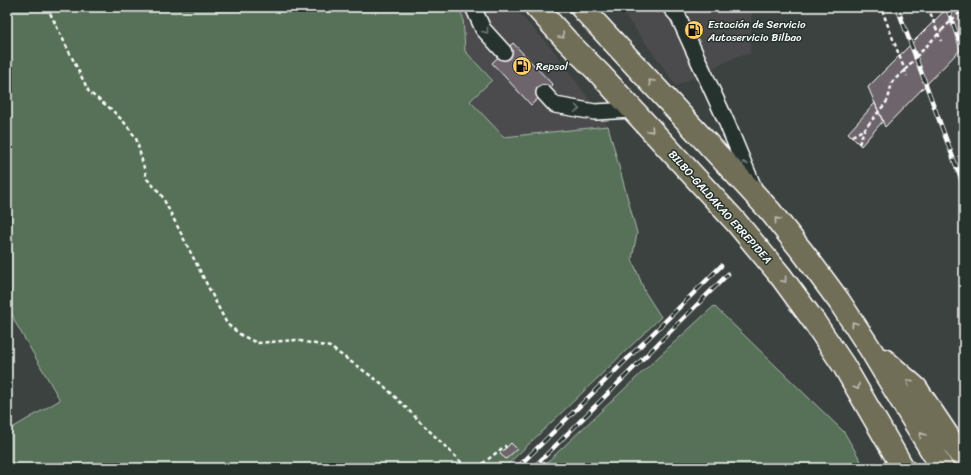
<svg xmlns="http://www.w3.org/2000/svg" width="971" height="475" viewBox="0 0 971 475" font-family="Sriracha,sans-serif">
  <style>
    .built { fill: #4b4c4d }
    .green { fill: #567158; stroke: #aab8ac }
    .building { fill: #6e656c; stroke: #fff }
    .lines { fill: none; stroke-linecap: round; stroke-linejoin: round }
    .lane-casing { stroke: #fff; stroke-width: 18 }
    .highway-casing { stroke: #fff; stroke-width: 25 }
    .path { stroke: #fff; stroke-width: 2.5; stroke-dasharray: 4 3; stroke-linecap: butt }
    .lane { stroke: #26332d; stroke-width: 15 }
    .highway { stroke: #716e59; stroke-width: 22 }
    .rail-casing { stroke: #fff; stroke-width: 4.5 }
    .rail { stroke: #26332d; stroke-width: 3; stroke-dasharray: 9; stroke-linecap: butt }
    .path-bridge { stroke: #fff; stroke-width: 2.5; stroke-dasharray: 4 3; stroke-linecap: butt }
    .oneway { stroke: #727a76 }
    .oneway2 { stroke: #bfbeb4 }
    .labels { text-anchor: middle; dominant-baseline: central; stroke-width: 3; stroke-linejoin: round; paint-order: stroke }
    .poi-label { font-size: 11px; fill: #fff; stroke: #26332d; text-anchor: start }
    .street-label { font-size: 11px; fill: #fff; stroke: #26332d }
  </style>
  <rect width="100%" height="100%" fill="#3c4240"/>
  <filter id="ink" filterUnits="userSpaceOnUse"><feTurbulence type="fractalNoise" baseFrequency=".025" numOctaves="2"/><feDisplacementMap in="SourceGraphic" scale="8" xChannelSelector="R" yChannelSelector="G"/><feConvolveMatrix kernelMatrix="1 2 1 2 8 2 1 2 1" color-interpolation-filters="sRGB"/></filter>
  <g filter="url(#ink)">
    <path class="built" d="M458 7H513L555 52 608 126 504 137 470 101 492 80 465 51 463 17Z
      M619 7H752L750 54 738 56 676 86 661 64Z"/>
    <path class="green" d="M8 7H458L463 17 465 51 492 80 470 101 504 137 608 126 637 233 632 259 645 292 661 317 504 468H7V431L60 400 15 322 7 299Z
      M714 306 844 432 865 468H541L655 360Z"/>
    <path class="building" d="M651 7H663L657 13Z
      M948 7H964V46L885 127 868 87Z
      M513 43 553 85 531 105 492 63Z
      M875 103 883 121 861 146 848 133Z
      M511 443 517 449 506 459 500 454Z"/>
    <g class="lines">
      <defs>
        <path id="lane" d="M473 7 483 29 504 52
          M670 7 678 16 726 121 754 188
          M544 93 555 105 595 112 633 110"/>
        <path id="highway" d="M536 7 568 42 599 73 736 222 780 275 813 320 844 366 903 468
          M581 7 770 211 805 255 839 301 871 350 942 468
          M884 360 916 388 964 460"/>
      </defs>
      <use href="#lane" class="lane-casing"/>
      <use href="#highway" class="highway-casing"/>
      <path class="path" d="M47 7 89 92 111 109 124 122 136 138 147 179 161 194 227 324 241 335 257 343 296 340 330 347 381 383 467 468
        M928 7 941 41
        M882 10 907 76
        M961 11 964 7
        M7 20 8 7
        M916 57 942 30
        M852 136 863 130
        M859 144 864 130 888 100 892 82 905 70
        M477 468 505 446 506 448"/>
      <use href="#lane" class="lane"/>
      <use href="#highway" class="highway"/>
      <defs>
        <path id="rail" d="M897 7 964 187
          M947 7 964 55
          M517 468 721 266
          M533 468 728 274"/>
      </defs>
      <use href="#rail" class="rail-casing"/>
      <use href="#rail" class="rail"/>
      <path class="path-bridge" d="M942 30 961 11
        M905 70 916 57"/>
    </g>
    <defs><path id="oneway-chevron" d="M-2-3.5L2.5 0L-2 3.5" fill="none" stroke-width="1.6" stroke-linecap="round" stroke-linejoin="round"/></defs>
    <g class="oneway">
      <use href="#oneway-chevron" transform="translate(486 31) rotate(52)"/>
      <use href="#oneway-chevron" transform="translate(577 109) rotate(10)"/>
      <use href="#oneway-chevron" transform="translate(744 164) rotate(-113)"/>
    </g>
    <g class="oneway2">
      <use href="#oneway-chevron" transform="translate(562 36) rotate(47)"/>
      <use href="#oneway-chevron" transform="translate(651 82) rotate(-133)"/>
      <use href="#oneway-chevron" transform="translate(651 130) rotate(48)"/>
      <use href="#oneway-chevron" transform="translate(777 220) rotate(-129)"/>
      <use href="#oneway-chevron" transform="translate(784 280) rotate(53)"/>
      <use href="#oneway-chevron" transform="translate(854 324) rotate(-124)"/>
      <use href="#oneway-chevron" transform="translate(909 382) rotate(-139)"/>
      <use href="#oneway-chevron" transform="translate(857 387) rotate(60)"/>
      <use href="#oneway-chevron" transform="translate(922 435) rotate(-122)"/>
    </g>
  </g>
  <defs>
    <symbol id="fuel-disc" viewBox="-11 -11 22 22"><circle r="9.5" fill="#ffd166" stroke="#26332d"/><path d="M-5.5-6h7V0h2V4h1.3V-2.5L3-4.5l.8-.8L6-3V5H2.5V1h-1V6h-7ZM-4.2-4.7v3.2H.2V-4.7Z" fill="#111"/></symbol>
  </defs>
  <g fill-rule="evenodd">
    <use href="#fuel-disc" x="683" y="19" width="22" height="22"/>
    <use href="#fuel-disc" x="511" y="55" width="22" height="22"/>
  </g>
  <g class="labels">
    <g class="poi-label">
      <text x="708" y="24">Estación de Servicio<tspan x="708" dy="13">Autoservicio Bilbao</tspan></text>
      <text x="536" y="66">Repsol</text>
    </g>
    <g class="street-label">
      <text transform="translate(720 207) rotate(48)">BILBO-GALDAKAO ERREPIDEA</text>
    </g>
  </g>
  <rect width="971" height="475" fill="none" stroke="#26332d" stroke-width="24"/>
  <rect x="12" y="12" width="947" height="451" fill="none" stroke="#fff" stroke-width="1.5" filter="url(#ink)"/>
</svg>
